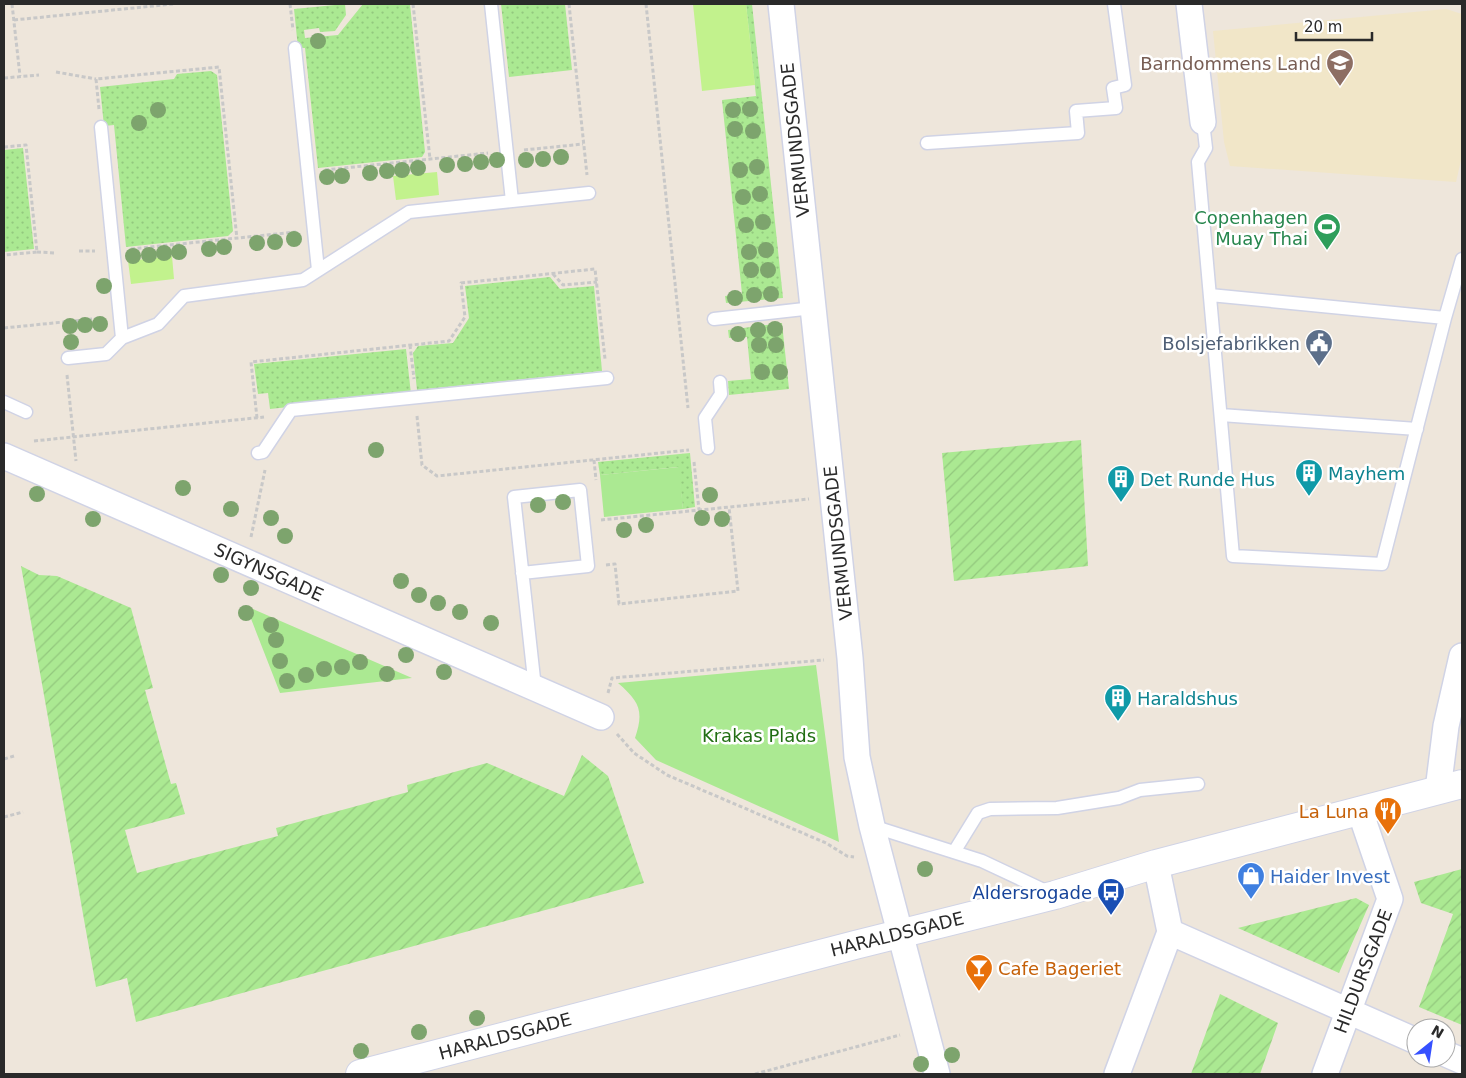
<svg xmlns="http://www.w3.org/2000/svg" width="1466" height="1078" viewBox="0 0 1466 1078" font-family="'DejaVu Sans',sans-serif">
  <style>
    .education { fill: #f1e6c8 }
    .grass { fill: url(#grass-dots) }
    .park { fill: #abe992 }
    .garden { fill: url(#garden-furrows) }
    .pitch { fill: #c2f28d }
    .lines { fill: none; stroke-linecap: round; stroke-linejoin: round }
    .service-casing { stroke: #d0d3e5; stroke-width: 15 }
    .minor-casing { stroke: #d0d3e5; stroke-width: 28 }
    .tertiary-casing { stroke: #d0d3e5; stroke-width: 30 }
    .path { stroke: #c8c8c8; stroke-width: 3; stroke-dasharray: 4 2.5; stroke-linecap: butt }
    .service { stroke: #fff; stroke-width: 12 }
    .minor { stroke: #fff; stroke-width: 25 }
    .tertiary { stroke: #fff; stroke-width: 28 }
    .tree { fill: #7da46d }
    .labels { text-anchor: middle; dominant-baseline: central; stroke-width: 5; stroke-linejoin: round; paint-order: stroke }
    .education-label { font-size: 18px; fill: #785e54; stroke: #fff; text-anchor: end }
    .street-label { font-size: 18px; fill: #2a2a2a; stroke: #fff }
    .leisure-label { font-size: 18px; fill: #27864d; stroke: #fff; text-anchor: end }
    .service-label { font-size: 18px; fill: #4e5e75; stroke: #fff; text-anchor: end }
    .culture-label { font-size: 18px; fill: #0d838f; stroke: #fff; text-anchor: start }
    .park-label { font-size: 18px; fill: #216e13; stroke: #fff }
    .food-label { font-size: 18px; fill: #c56008; stroke: #fff; text-anchor: end }
    .shop-label { font-size: 18px; fill: #366cbe; stroke: #fff; text-anchor: start }
    .transit-label { font-size: 18px; fill: #164399; stroke: #fff; text-anchor: end }
  </style>
  <defs>
    <pattern id="grass-dots" width="8" height="8" patternUnits="userSpaceOnUse" patternTransform="scale(1.25)"><rect width="8" height="8" fill="#abe992"/><path d="M2 2h.1M6 6h.1" fill="none" stroke="#93c87e" stroke-width="1.8" stroke-linecap="round"/></pattern>
    <pattern id="garden-furrows" width="10" height="10" patternUnits="userSpaceOnUse" patternTransform="scale(1.25)"><rect width="10" height="10" fill="#abe992"/><path d="M-1 1l2-2M0 10L10 0M9 11l2-2" fill="none" stroke="#93c87e"/></pattern>
  </defs>
  <rect width="100%" height="100%" fill="#eee6db"/>
  <path class="education" d="M1446 9 1462 14V156L1456 182 1230 166 1224 142 1213 31Z"/>
  <path class="grass" d="M345 4 346 15 335 31 320 32 319 28 304 30 305 38 338 35 363 4H410L425 152 422 157 318 168 305 48H298L294 9Z
    M501 4H565L572 70 509 77Z
    M746 4H752L783 298 726 303 725 296 742 294 722 100 756 96Z
    M211 71 217 75 233 231 228 236 126 247 114 125 104 126 100 87 174 79 177 74Z
    M23 148 34 249 4 252V150Z
    M550 277 560 289 594 286 602 371 417 390 413 353 418 346 453 343 469 318 465 286Z
    M782 323 789 389 729 395 728 381 751 379 747 337 729 338 728 330Z
    M406 349 411 394 270 409 268 393 258 394 254 364Z
    M690 453 695 507 683 509 678 467 600 475 598 462Z"/>
  <path class="park" d="M679 467 683 509 604 517 600 475Z
    M246 606 412 678 280 693Z
    M816 665 839 842 656 760 635 738C644 711 640 702 618 683Z"/>
  <path class="garden" d="M1081 440 1088 566 954 581 942 453Z
    M21 566 39 575 57 576 131 608 153 688 145 690 171 784 176 783 185 814 125 830 137 873 278 836 276 828 408 792 407 785 487 763 564 796 582 755 608 776 644 883 136 1022 127 978 96 987Z
    M1462 869V1025L1419 1007 1453 914 1421 903 1414 882Z
    M1356 898 1369 905 1339 973 1238 928Z
    M1220 994 1278 1023 1260 1074H1191Z"/>
  <path class="pitch" d="M693 4H746L755 85 702 91Z
    M437 172 439 195 396 200 393 176Z
    M172 256 174 279 131 284 128 261Z"/>
  <g class="lines">
    <defs>
      <path id="service" d="M491 4 512 201
        M295 48 318 270
        M1203 122 1206 148 1198 162 1233 556 1382 564 1445 318 1462 259
        M101 127 122 338
        M927 143 1078 133 1076 111 1116 108 1113 88 1125 85 1114 4
        M1210 295 1445 318
        M714 319 813 308
        M68 358 106 354 122 338 158 324 184 296 303 280 409 212 589 193
        M4 402 26 412
        M1221 415 1417 429
        M708 448 705 418 721 394 720 382
        M258 453 263 452 291 410 607 378
        M522 573 588 566 580 490 514 497 535 688
        M872 826 982 861 1050 893
        M954 852 978 813 990 809 1057 808 1119 798 1140 790 1198 784"/>
      <path id="minor" d="M781 4 850 658 857 757 872 826 937 1074
        M1189 4 1203 122
        M4 456 601 717
        M1438 790 1446 726 1462 656
        M1156 864 1170 932 1416 1041
        M1446 1054 1462 1061
        M1117 1074 1170 932
        M1325 1074 1390 899 1360 811"/>
      <path id="tertiary" d="M360 1074 855 945 1055 895 1156 864 1462 784"/>
    </defs>
    <use href="#service" class="service-casing"/>
    <use href="#minor" class="minor-casing"/>
    <use href="#tertiary" class="tertiary-casing"/>
    <path class="path" d="M12 4 20 76
      M290 4 293 30
      M413 4 430 159
      M569 4 587 175
      M646 4 688 408
      M14 20 173 4
      M56 72 96 79
      M4 78 39 75
      M99 109 96 79 219 67 237 239
      M4 147 26 145 37 252 4 255
      M524 150 583 144
      M325 170 488 153
      M131 249 296 232
      M79 251H95
      M37 252 56 253
      M553 274 563 285 597 282
      M4 328 103 318
      M410 345 414 379
      M67 375 76 461
      M417 416 422 465 437 476 689 450
      M257 418 251 362 449 341 465 317 461 283 595 269 605 359
      M34 441 264 417
      M594 460 596 480
      M694 462 699 510
      M601 520 809 499
      M251 537 265 470
      M606 565 615 564 619 604 738 591 729 507
      M608 693 612 678 824 660
      M617 734 634 753 667 775 826 843 847 856 854 857
      M4 759 14 756
      M4 817 23 812
      M755 1074 900 1035"/>
    <use href="#service" class="service"/>
    <use href="#minor" class="minor"/>
    <use href="#tertiary" class="tertiary"/>
  </g>
  <g class="tree">
    <circle cx="318" cy="41" r="8"/>
    <circle cx="750" cy="109" r="8"/>
    <circle cx="158" cy="110" r="8"/>
    <circle cx="733" cy="110" r="8"/>
    <circle cx="139" cy="123" r="8"/>
    <circle cx="735" cy="129" r="8"/>
    <circle cx="753" cy="131" r="8"/>
    <circle cx="561" cy="157" r="8"/>
    <circle cx="543" cy="159" r="8"/>
    <circle cx="497" cy="160" r="8"/>
    <circle cx="526" cy="160" r="8"/>
    <circle cx="481" cy="162" r="8"/>
    <circle cx="465" cy="164" r="8"/>
    <circle cx="447" cy="165" r="8"/>
    <circle cx="757" cy="167" r="8"/>
    <circle cx="418" cy="168" r="8"/>
    <circle cx="402" cy="170" r="8"/>
    <circle cx="740" cy="170" r="8"/>
    <circle cx="387" cy="171" r="8"/>
    <circle cx="370" cy="173" r="8"/>
    <circle cx="342" cy="176" r="8"/>
    <circle cx="327" cy="177" r="8"/>
    <circle cx="760" cy="194" r="8"/>
    <circle cx="743" cy="197" r="8"/>
    <circle cx="763" cy="222" r="8"/>
    <circle cx="746" cy="225" r="8"/>
    <circle cx="294" cy="239" r="8"/>
    <circle cx="275" cy="242" r="8"/>
    <circle cx="257" cy="243" r="8"/>
    <circle cx="224" cy="247" r="8"/>
    <circle cx="209" cy="249" r="8"/>
    <circle cx="766" cy="250" r="8"/>
    <circle cx="179" cy="252" r="8"/>
    <circle cx="749" cy="252" r="8"/>
    <circle cx="164" cy="253" r="8"/>
    <circle cx="149" cy="255" r="8"/>
    <circle cx="133" cy="256" r="8"/>
    <circle cx="751" cy="270" r="8"/>
    <circle cx="768" cy="270" r="8"/>
    <circle cx="104" cy="286" r="8"/>
    <circle cx="771" cy="294" r="8"/>
    <circle cx="754" cy="295" r="8"/>
    <circle cx="735" cy="298" r="8"/>
    <circle cx="100" cy="324" r="8"/>
    <circle cx="85" cy="325" r="8"/>
    <circle cx="70" cy="326" r="8"/>
    <circle cx="775" cy="329" r="8"/>
    <circle cx="758" cy="330" r="8"/>
    <circle cx="738" cy="334" r="8"/>
    <circle cx="71" cy="342" r="8"/>
    <circle cx="759" cy="345" r="8"/>
    <circle cx="776" cy="345" r="8"/>
    <circle cx="762" cy="372" r="8"/>
    <circle cx="780" cy="372" r="8"/>
    <circle cx="376" cy="450" r="8"/>
    <circle cx="183" cy="488" r="8"/>
    <circle cx="37" cy="494" r="8"/>
    <circle cx="710" cy="495" r="8"/>
    <circle cx="563" cy="502" r="8"/>
    <circle cx="538" cy="505" r="8"/>
    <circle cx="231" cy="509" r="8"/>
    <circle cx="271" cy="518" r="8"/>
    <circle cx="702" cy="518" r="8"/>
    <circle cx="93" cy="519" r="8"/>
    <circle cx="722" cy="519" r="8"/>
    <circle cx="646" cy="525" r="8"/>
    <circle cx="624" cy="530" r="8"/>
    <circle cx="285" cy="536" r="8"/>
    <circle cx="221" cy="575" r="8"/>
    <circle cx="401" cy="581" r="8"/>
    <circle cx="251" cy="588" r="8"/>
    <circle cx="419" cy="595" r="8"/>
    <circle cx="438" cy="603" r="8"/>
    <circle cx="460" cy="612" r="8"/>
    <circle cx="246" cy="613" r="8"/>
    <circle cx="491" cy="623" r="8"/>
    <circle cx="271" cy="625" r="8"/>
    <circle cx="276" cy="640" r="8"/>
    <circle cx="406" cy="655" r="8"/>
    <circle cx="280" cy="661" r="8"/>
    <circle cx="360" cy="662" r="8"/>
    <circle cx="342" cy="667" r="8"/>
    <circle cx="324" cy="669" r="8"/>
    <circle cx="444" cy="672" r="8"/>
    <circle cx="387" cy="674" r="8"/>
    <circle cx="306" cy="675" r="8"/>
    <circle cx="287" cy="681" r="8"/>
    <circle cx="925" cy="869" r="8"/>
    <circle cx="477" cy="1018" r="8"/>
    <circle cx="419" cy="1032" r="8"/>
    <circle cx="361" cy="1051" r="8"/>
    <circle cx="952" cy="1055" r="8"/>
    <circle cx="921" cy="1064" r="8"/>
  </g>
  <defs>
    <symbol id="school-pin" viewBox="-11 -11 22 30"><path d="M0 17L-7.5 6A9.5 9.5 0 1 1 7.5 6Z" fill="#8d6e63" stroke="#fff"/><path d="M0-5L7-2L0 1L-7-2ZM-4 1L0 2.5L4 1V4Q0 6-4 4Z" fill="#fff"/></symbol>
    <symbol id="stadium-pin" viewBox="-11 -11 22 30"><path d="M0 17L-7.5 6A9.5 9.5 0 1 1 7.5 6Z" fill="#2e9e5b" stroke="#fff"/><path d="M0-5a6.5 5 0 1 0 0 10a6.5 5 0 1 0 0-10ZM-3.5-1.8h7v3.6h-7Z" fill="#fff"/></symbol>
    <symbol id="civic-pin" viewBox="-11 -11 22 30"><path d="M0 17L-7.5 6A9.5 9.5 0 1 1 7.5 6Z" fill="#5c6f8a" stroke="#fff"/><path d="M-.6-6.5H3V-4.5H.6V-3L4-1V1h2V6H-6V1h2V-1L-.6-3ZM-1.2 2.5V6h2.4V2.5Z" fill="#fff"/></symbol>
    <symbol id="building-pin" viewBox="-11 -11 22 30"><path d="M0 17L-7.5 6A9.5 9.5 0 1 1 7.5 6Z" fill="#0f9aa8" stroke="#fff"/><path d="M-4-6H4V6H1V3H-1V6H-4ZM-2.5-4.3h1.7v1.8h-1.7ZM.8-4.3h1.7v1.8H.8ZM-2.5-1h1.7V.8h-1.7ZM.8-1h1.7V.8H.8Z" fill="#fff"/></symbol>
    <symbol id="restaurant-pin" viewBox="-11 -11 22 30"><path d="M0 17L-7.5 6A9.5 9.5 0 1 1 7.5 6Z" fill="#e8710a" stroke="#fff"/><path d="M-5-6h1v4h1v-4h1v4h1v-4h1v5L-1.5 .5V6h-2V.5L-5-1ZM5-6V6H3V1.5H1.5Q1.5-4 5-6Z" fill="#fff"/></symbol>
    <symbol id="shop-pin" viewBox="-11 -11 22 30"><path d="M0 17L-7.5 6A9.5 9.5 0 1 1 7.5 6Z" fill="#3f7fe0" stroke="#fff"/><path d="M-5-2.5h2.3a2.7 3.5 0 0 1 5.4 0H5L5.5 6h-11ZM-1.5-2.5h3a1.5 2.3 0 0 0-3 0Z" fill="#fff"/></symbol>
    <symbol id="bus-pin" viewBox="-11 -11 22 30"><path d="M0 17L-7.5 6A9.5 9.5 0 1 1 7.5 6Z" fill="#1a4fb4" stroke="#fff"/><path d="M-5-6H5V4H4V6H2V4H-2V6H-4V4H-5ZM-3.5-4V0h7V-4ZM-3.5 1.2v1.5H-2V1.2ZM2 1.2v1.5H3.5V1.2Z" fill="#fff"/></symbol>
    <symbol id="bar-pin" viewBox="-11 -11 22 30"><path d="M0 17L-7.5 6A9.5 9.5 0 1 1 7.5 6Z" fill="#e8710a" stroke="#fff"/><path d="M-6-5H6L.8 .8V4.5H3.5V6h-7V4.5H-.8V.8Z" fill="#fff"/></symbol>
  </defs>
  <g fill-rule="evenodd">
    <use href="#school-pin" x="1324" y="47" width="32" height="43"/>
    <use href="#stadium-pin" x="1311" y="211" width="32" height="43"/>
    <use href="#civic-pin" x="1303" y="327" width="32" height="43"/>
    <use href="#building-pin" x="1293" y="457" width="32" height="43"/>
    <use href="#building-pin" x="1105" y="463" width="32" height="43"/>
    <use href="#building-pin" x="1102" y="682" width="32" height="43"/>
    <use href="#restaurant-pin" x="1372" y="795" width="32" height="43"/>
    <use href="#shop-pin" x="1235" y="860" width="32" height="43"/>
    <use href="#bus-pin" x="1095" y="876" width="32" height="43"/>
    <use href="#bar-pin" x="963" y="952" width="32" height="43"/>
  </g>
  <g class="labels">
    <g class="education-label">
      <text x="1321" y="63">Barndommens Land</text>
    </g>
    <g class="street-label">
      <text transform="translate(795 140) rotate(-96)">VERMUNDSGADE</text>
      <text transform="translate(838 543) rotate(-96)">VERMUNDSGADE</text>
      <text transform="translate(269 572) rotate(24)">SIGYNSGADE</text>
      <text transform="translate(897 934) rotate(-14)">HARALDSGADE</text>
      <text transform="translate(1363 971) rotate(-69)">HILDURSGADE</text>
      <text transform="translate(505 1036) rotate(-15)">HARALDSGADE</text>
    </g>
    <g class="leisure-label">
      <text x="1308" y="217">Copenhagen<tspan x="1308" dy="21">Muay Thai</tspan></text>
    </g>
    <g class="service-label">
      <text x="1300" y="343">Bolsjefabrikken</text>
    </g>
    <g class="culture-label">
      <text x="1328" y="473">Mayhem</text>
      <text x="1140" y="479">Det Runde Hus</text>
      <text x="1137" y="698">Haraldshus</text>
    </g>
    <g class="park-label">
      <text x="759" y="735">Krakas Plads</text>
    </g>
    <g class="food-label">
      <text x="1369" y="811">La Luna</text>
      <text x="998" y="968" text-anchor="start">Cafe Bageriet</text>
    </g>
    <g class="shop-label">
      <text x="1270" y="876">Haider Invest</text>
    </g>
    <g class="transit-label">
      <text x="1092" y="892">Aldersrogade</text>
    </g>
  </g>
  <rect width="1466" height="1078" fill="none" stroke="#2a2a2a" stroke-width="10"/>
  <g transform="translate(1431 1043) rotate(30)"><circle r="24" fill="#ffffff" stroke="#aaaaaa"/>
  <path d="M0-4L9 19L0 12L-9 19Z" fill="#3651ff"/>
  <text y="-8" font-size="14" font-weight="bold" text-anchor="middle" fill="#2a2a2a">N</text>
  </g>
  <path d="M1296 32v8h76v-8" fill="none" stroke="#2a2a2a" stroke-width="2.5"/>
  <text x="1304" y="32" font-size="15" fill="#2a2a2a" stroke="#ffffff" stroke-width="4" paint-order="stroke">20 m</text>
</svg>
